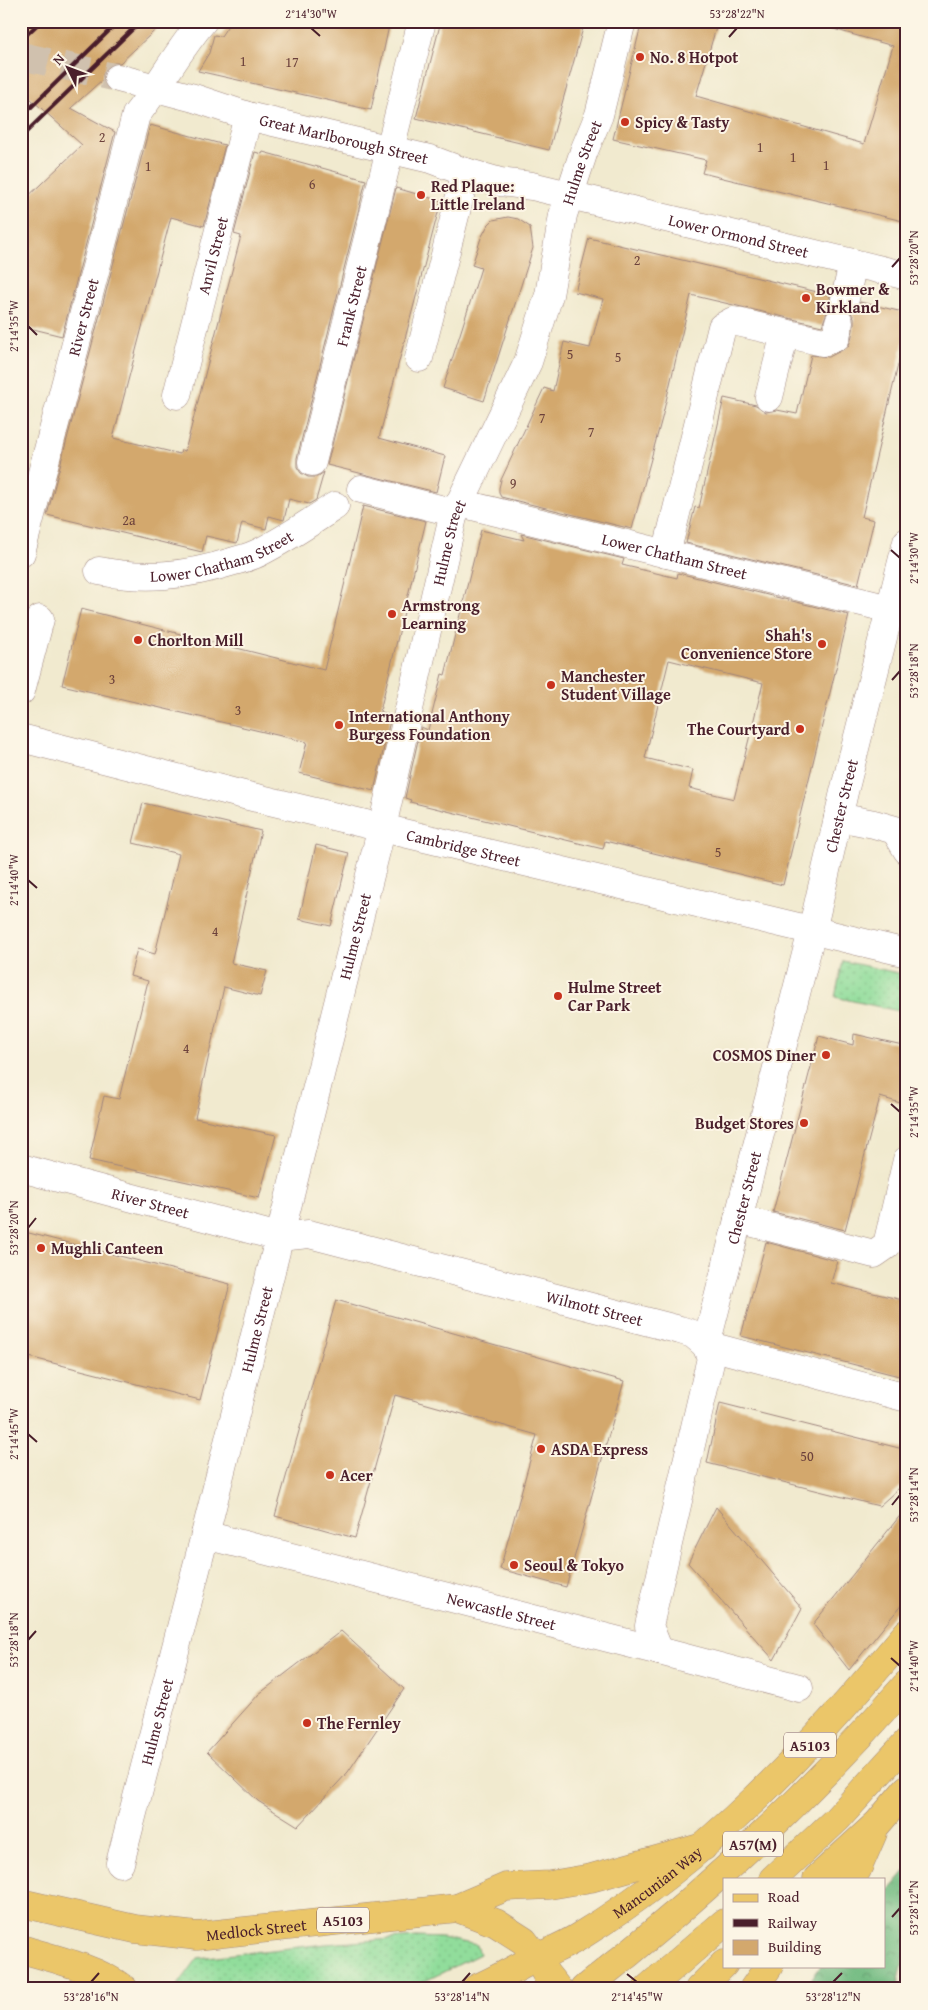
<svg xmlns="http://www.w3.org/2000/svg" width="928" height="2010" viewBox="0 0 928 2010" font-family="'Gentium Book Plus',serif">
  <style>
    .grass { fill: url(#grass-dots); stroke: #6e7e63 }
    .forest { fill: url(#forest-crowns); stroke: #5f6e57 }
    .building { fill: #d3a86d; fill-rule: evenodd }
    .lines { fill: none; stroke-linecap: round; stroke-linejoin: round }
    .minor-tunnel { stroke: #d0c1ae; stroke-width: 28; stroke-dasharray: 28 14; stroke-linecap: butt }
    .minor-casing { stroke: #9e847d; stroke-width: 29 }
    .major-casing { stroke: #9e847d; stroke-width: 29 }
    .highway-casing { stroke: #9e847d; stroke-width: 29 }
    .minor { stroke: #fff; stroke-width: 28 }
    .major { stroke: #ebc669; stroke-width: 28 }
    .highway { stroke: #ebc669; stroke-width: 28 }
    .rail { stroke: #4a1f2b; stroke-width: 4 }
    .ticks { fill: none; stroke: #4a1f2b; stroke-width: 2 }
    .poi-dot { fill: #c8321e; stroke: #fcf5e5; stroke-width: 2 }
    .labels { text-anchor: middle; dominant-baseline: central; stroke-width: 4; stroke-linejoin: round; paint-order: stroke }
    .number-label { font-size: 14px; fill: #6c413c }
    .shield { fill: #fcf5e5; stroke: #7f5f63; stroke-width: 1 }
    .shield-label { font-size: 15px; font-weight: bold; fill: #4a1f2b }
    .poi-label { font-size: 16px; font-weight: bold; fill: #4a1f2b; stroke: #fcf5e5; text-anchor: start }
    .street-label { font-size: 16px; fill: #4a1f2b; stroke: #fcf5e5 }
    .neatline { fill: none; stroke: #4a1f2b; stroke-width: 2 }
    .ticks-label { font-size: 12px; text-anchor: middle; fill: #4a1f2b }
  </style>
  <defs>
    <pattern id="grass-dots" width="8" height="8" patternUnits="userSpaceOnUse" patternTransform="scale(1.25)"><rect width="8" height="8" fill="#91dd9b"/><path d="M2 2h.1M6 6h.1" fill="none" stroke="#7fbd86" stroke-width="1.8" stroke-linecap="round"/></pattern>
    <pattern id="forest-crowns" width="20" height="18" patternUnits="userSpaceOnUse" patternTransform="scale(1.25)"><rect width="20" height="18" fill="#74bc83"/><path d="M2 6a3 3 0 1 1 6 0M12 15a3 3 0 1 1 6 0" fill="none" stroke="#61986b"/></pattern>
  </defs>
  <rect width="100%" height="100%" fill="#fcf5e5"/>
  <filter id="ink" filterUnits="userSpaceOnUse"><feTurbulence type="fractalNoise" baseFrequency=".02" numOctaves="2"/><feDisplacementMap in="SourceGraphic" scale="10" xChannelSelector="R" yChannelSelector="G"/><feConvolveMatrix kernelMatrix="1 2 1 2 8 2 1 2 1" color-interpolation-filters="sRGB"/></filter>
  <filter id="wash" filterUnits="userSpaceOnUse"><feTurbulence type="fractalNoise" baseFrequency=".0096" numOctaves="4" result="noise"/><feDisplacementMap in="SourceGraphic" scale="20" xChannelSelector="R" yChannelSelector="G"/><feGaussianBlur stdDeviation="1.12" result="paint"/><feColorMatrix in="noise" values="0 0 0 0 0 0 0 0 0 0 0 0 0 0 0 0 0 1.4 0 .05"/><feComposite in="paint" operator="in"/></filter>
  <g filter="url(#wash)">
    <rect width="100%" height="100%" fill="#f1eacf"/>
    <path class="grass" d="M843 961 907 975V1013L835 997Z
      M417 1937 442 1938 477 1945 480 1954 409 1989H175L198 1958 326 1944Z"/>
    <path class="forest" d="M907 1869V1944L897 1989H804L821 1966H884V1896Z"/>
    <g id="blocks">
      <path class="building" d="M21 21H165L120 63H113L107 67 103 74V79L71 108 115 132 62 336 21 326V203L82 145 21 90Z
        M231 21H390L371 110 198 71 209 53 214 35 221 36Z
        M441 21H585L549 150 416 118Z
        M642 21H718L696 96 864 144 893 46 830 28 831 21H907V222L702 173 706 160 613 139Z
        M150 125 225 145 204 226 171 217 113 438 180 454 181 450 185 451 241 236 234 234 255 152 262 154 263 152 366 180 297 458V467L301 473 308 477H317L324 472 316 500 309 504 289 499 284 520 269 516 266 529 242 523 237 543 206 536 202 552 47 515Z
        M396 188 441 201 379 438 445 456 436 492 327 465Z
        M508 217 518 219 530 227 533 248 484 401 443 388 481 268 472 265 481 238 488 225 493 220Z
        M589 238 830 295V303L833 308 827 312 822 326 691 295 662 418 632 529 501 497 499 493V488L501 480 544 388 553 391 564 342 590 348 603 299 575 292Z
        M860 302 907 313V327L862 517 874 520 858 585 686 543 695 507 699 508 724 398 756 405 766 412 777 410 797 414 811 355 829 357 848 347 851 340 854 325V317L851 313 857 309Z
        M363 506 426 521 380 711 391 716 374 791 299 773 307 742 62 685 81 609 324 670Z
        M481 530 524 540 521 534 624 559 622 565 677 578 678 573 849 615 783 885 605 841 603 849 410 802 411 800 405 798 421 727 428 730 442 674 445 675ZM669 660 763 683 734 799 689 788 693 770 645 758Z
        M143 803 261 831 231 963 267 971 260 996 224 987 195 1118 276 1135 259 1198 89 1160 104 1096 119 1099 148 981 130 976 137 949 155 954 179 854 133 843Z
        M316 845 349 853 331 926 299 919Z
        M854 1034 907 1046V1105L880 1097 845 1230 773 1212 819 1036 853 1045Z
        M21 1231 230 1284 200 1400 21 1355Z
        M766 1242 837 1261 831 1283 907 1301V1378L741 1336Z
        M336 1300 624 1381 566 1587 500 1569 537 1435 395 1395 355 1538 275 1516Z
        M720 1403 907 1450V1481L879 1506 707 1463Z
        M716 1507 802 1608 774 1660 688 1563Z
        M907 1507V1598L849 1670 813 1624Z
        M341 1631 404 1689 348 1772 298 1826 258 1801 207 1752 259 1694Z"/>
    </g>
  </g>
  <g filter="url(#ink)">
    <use href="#blocks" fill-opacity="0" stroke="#9e847d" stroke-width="1"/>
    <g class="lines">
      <path class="minor-tunnel" d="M21 56 118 78"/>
      <defs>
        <g id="minor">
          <path id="s1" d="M118 78 194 98 248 116 430 159 462 171 500 182 532 186 907 276"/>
          <path d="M845 299 853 263"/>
          <path d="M419 358 466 172"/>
          <path id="s2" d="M177 395 248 116"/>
          <path d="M769 397 785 333"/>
          <path id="s3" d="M312 462 422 21"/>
          <path d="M361 489 444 510"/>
          <path id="s4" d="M460 503 890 609"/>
          <path id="s5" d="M21 553 136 115C160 85 177 52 203 21"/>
          <path d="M666 554 722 327 733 321 823 342 836 337 839 322"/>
          <path id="s6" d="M99 571C145 580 186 576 231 562 241 559 251 557 260 552 286 539 311 522 335 506"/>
          <path d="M21 691 40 619"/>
          <path id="s7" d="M21 738 244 795 907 953"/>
          <path d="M838 817 874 824 895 830 907 850"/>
          <path id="s8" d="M21 1168 279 1237 309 1234 680 1330 693 1334 706 1345 907 1398"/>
          <path d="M738 1219 874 1254 887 1245 907 1160"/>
          <path id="s9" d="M205 1535 659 1651 799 1688"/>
          <path id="s10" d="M659 1651 649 1626 711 1358 706 1345 812 931 844 792 907 542"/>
          <path id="s11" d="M120 1863 205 1535 382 827 453 517 528 362 549 295 563 215 584 151 599 115 622 21"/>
        </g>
        <g id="major">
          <path id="s12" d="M21 1903 135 1929 197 1936 457 1908 496 1923 524 1941 537 1958"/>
          <path d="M457 1908 506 1887 550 1885 591 1878 703 1847"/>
          <path d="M21 1949C52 1958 99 1969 124 1989"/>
        </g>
        <g id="highway">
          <path d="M773 1879 837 1819 907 1742"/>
          <path d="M817 1879 878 1823 907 1789"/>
          <path d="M851 1879 857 1870 873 1833"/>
          <path d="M537 1958 546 1974 558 1989"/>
          <path id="s13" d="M475 1989C496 1980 516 1968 536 1958 551 1951 566 1945 580 1936 708 1858 811 1748 907 1633"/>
          <path d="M584 1989C701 1898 809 1796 907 1684"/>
          <path d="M647 1989 724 1923"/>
          <path d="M699 1989 724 1964"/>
          <path d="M753 1989 769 1966"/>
        </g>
      </defs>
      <use href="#minor" class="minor-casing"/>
      <use href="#major" class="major-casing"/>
      <use href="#highway" class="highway-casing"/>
      <use href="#minor" class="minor"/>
      <use href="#major" class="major"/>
      <use href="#highway" class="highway"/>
      <path class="rail" d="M21 40 41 21
        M21 117 119 21
        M21 137 141 21"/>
    </g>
  </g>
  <path class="ticks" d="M311 28 320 36M729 37 737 28M892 267 900 258M28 326 37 335M891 550 900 558M892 680 900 671M28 880 37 888M891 1104 900 1112M28 1228 36 1218M28 1434 37 1442M892 1505 900 1495M28 1640 36 1631M891 1658 900 1666M892 1917 900 1908M627 1974 637 1982M91 1982 99 1973M462 1982 470 1973M833 1982 842 1973"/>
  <g class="poi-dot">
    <circle cx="640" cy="57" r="5"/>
    <circle cx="625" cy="122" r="5"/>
    <circle cx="421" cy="195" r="5"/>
    <circle cx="806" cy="298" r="5"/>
    <circle cx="392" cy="614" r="5"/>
    <circle cx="138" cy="640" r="5"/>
    <circle cx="822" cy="644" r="5"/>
    <circle cx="551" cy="685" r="5"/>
    <circle cx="339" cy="725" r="5"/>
    <circle cx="800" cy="729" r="5"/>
    <circle cx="558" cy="996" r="5"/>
    <circle cx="826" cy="1055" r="5"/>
    <circle cx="804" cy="1123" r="5"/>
    <circle cx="41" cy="1248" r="5"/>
    <circle cx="541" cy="1449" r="5"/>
    <circle cx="330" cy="1475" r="5"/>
    <circle cx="514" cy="1565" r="5"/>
    <circle cx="307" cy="1723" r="5"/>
  </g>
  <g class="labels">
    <g class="number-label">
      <text x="243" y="61">1</text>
      <text x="292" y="62">17</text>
      <text x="102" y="137">2</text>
      <text x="760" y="147">1</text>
      <text x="793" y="157">1</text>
      <text x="826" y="165">1</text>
      <text x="148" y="166">1</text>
      <text x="312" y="184">6</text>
      <text x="637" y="260">2</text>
      <text x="570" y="354">5</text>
      <text x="618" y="357">5</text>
      <text x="542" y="418">7</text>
      <text x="591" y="432">7</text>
      <text x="513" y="483">9</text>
      <text x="129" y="520">2a</text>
      <text x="112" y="679">3</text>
      <text x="238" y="710">3</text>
      <text x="718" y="852">5</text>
      <text x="215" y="931">4</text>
      <text x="186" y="1048">4</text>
      <text x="807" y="1456">50</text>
    </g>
    <g class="shield">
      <rect x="784" y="1732.5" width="52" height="25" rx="4"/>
      <rect x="723" y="1831.5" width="60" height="25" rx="4"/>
      <rect x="317" y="1907.5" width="52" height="25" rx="4"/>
    </g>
    <g class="shield-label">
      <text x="810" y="1745">A5103</text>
      <text x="753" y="1844">A57(M)</text>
      <text x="343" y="1920">A5103</text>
    </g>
    <g class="poi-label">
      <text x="650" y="57">No. 8 Hotpot</text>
      <text x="635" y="122">Spicy &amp; Tasty</text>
      <text x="431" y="186">Red Plaque:<tspan x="431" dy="18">Little Ireland</tspan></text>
      <text x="816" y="289">Bowmer &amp;<tspan x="816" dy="18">Kirkland</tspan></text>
      <text x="402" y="605">Armstrong<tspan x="402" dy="18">Learning</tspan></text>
      <text x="812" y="635" text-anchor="end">Shah's<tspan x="812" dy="18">Convenience Store</tspan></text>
      <text x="148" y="640">Chorlton Mill</text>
      <text x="561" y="676">Manchester<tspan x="561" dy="18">Student Village</tspan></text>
      <text x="349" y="716">International Anthony<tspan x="349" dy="18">Burgess Foundation</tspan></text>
      <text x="790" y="729" text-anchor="end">The Courtyard</text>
      <text x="568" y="987">Hulme Street<tspan x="568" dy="18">Car Park</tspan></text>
      <text x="816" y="1055" text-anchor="end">COSMOS Diner</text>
      <text x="794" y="1123" text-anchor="end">Budget Stores</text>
      <text x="51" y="1248">Mughli Canteen</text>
      <text x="551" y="1449">ASDA Express</text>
      <text x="340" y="1475">Acer</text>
      <text x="524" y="1565">Seoul &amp; Tokyo</text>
      <text x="317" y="1723">The Fernley</text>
    </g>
    <g class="street-label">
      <text stroke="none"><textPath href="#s1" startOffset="234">Great Marlborough Street</textPath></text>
      <text stroke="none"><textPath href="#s11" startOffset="1766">Hulme Street</textPath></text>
      <text stroke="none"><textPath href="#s1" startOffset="641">Lower Ormond Street</textPath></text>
      <text stroke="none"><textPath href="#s2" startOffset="144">Anvil Street</textPath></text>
      <text stroke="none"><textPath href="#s3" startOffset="161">Frank Street</textPath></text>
      <text stroke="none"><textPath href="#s5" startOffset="244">River Street</textPath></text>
      <text stroke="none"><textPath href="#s11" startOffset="1361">Hulme Street</textPath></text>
      <text stroke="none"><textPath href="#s6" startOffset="126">Lower Chatham Street</textPath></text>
      <text stroke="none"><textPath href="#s4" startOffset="221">Lower Chatham Street</textPath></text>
      <text stroke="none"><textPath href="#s10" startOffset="872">Chester Street</textPath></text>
      <text stroke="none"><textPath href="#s7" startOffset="456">Cambridge Street</textPath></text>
      <text stroke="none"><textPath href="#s11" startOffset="956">Hulme Street</textPath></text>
      <text stroke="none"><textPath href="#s10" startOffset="468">Chester Street</textPath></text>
      <text stroke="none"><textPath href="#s8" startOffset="134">River Street</textPath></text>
      <text stroke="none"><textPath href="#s8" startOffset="592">Wilmott Street</textPath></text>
      <text stroke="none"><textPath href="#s11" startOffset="551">Hulme Street</textPath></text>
      <text stroke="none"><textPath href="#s9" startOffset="306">Newcastle Street</textPath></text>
      <text stroke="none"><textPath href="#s11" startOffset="146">Hulme Street</textPath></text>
      <text stroke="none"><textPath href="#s13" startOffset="212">Mancunian Way</textPath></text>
      <text stroke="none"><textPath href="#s12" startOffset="239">Medlock Street</textPath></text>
    </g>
  </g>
  <rect width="928" height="2010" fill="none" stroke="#fcf5e5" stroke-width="55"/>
  <rect x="723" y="1878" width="162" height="90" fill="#fcf5e5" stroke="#b59f9b"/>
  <rect x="733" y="1894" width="25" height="8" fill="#ebc669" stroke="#b59f9b"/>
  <text x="768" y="1902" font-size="15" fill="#4a1f2b">Road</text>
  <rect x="733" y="1919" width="25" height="8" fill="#4a1f2b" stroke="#b59f9b"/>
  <text x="768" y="1928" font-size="15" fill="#4a1f2b">Railway</text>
  <rect x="733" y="1940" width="25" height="15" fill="#d3a86d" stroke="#b59f9b"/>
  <text x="768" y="1952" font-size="15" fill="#4a1f2b">Building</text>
  <g transform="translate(68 68) rotate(312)" stroke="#fcf5e5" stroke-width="4" paint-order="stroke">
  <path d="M0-4L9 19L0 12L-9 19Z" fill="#4a1f2b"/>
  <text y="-8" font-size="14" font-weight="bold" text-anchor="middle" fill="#4a1f2b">N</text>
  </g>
  <rect x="28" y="28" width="872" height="1954" class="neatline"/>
  <g class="ticks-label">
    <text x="311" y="18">2°14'30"W</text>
    <text x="737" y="18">53°28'22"N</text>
    <text transform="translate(914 258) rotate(-90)" y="4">53°28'20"N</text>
    <text transform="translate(14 326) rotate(-90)" y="4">2°14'35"W</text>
    <text transform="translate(914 558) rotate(-90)" y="4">2°14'30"W</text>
    <text transform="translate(914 671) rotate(-90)" y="4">53°28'18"N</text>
    <text transform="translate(14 880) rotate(-90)" y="4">2°14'40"W</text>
    <text transform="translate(914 1112) rotate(-90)" y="4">2°14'35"W</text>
    <text transform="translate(14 1228) rotate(-90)" y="4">53°28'20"N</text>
    <text transform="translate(14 1434) rotate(-90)" y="4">2°14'45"W</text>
    <text transform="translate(914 1495) rotate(-90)" y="4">53°28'14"N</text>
    <text transform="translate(14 1640) rotate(-90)" y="4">53°28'18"N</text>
    <text transform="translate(914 1666) rotate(-90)" y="4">2°14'40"W</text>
    <text transform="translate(914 1908) rotate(-90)" y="4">53°28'12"N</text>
    <text x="91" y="2001">53°28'16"N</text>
    <text x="462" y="2001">53°28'14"N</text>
    <text x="637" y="2001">2°14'45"W</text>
    <text x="833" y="2001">53°28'12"N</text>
  </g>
</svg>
